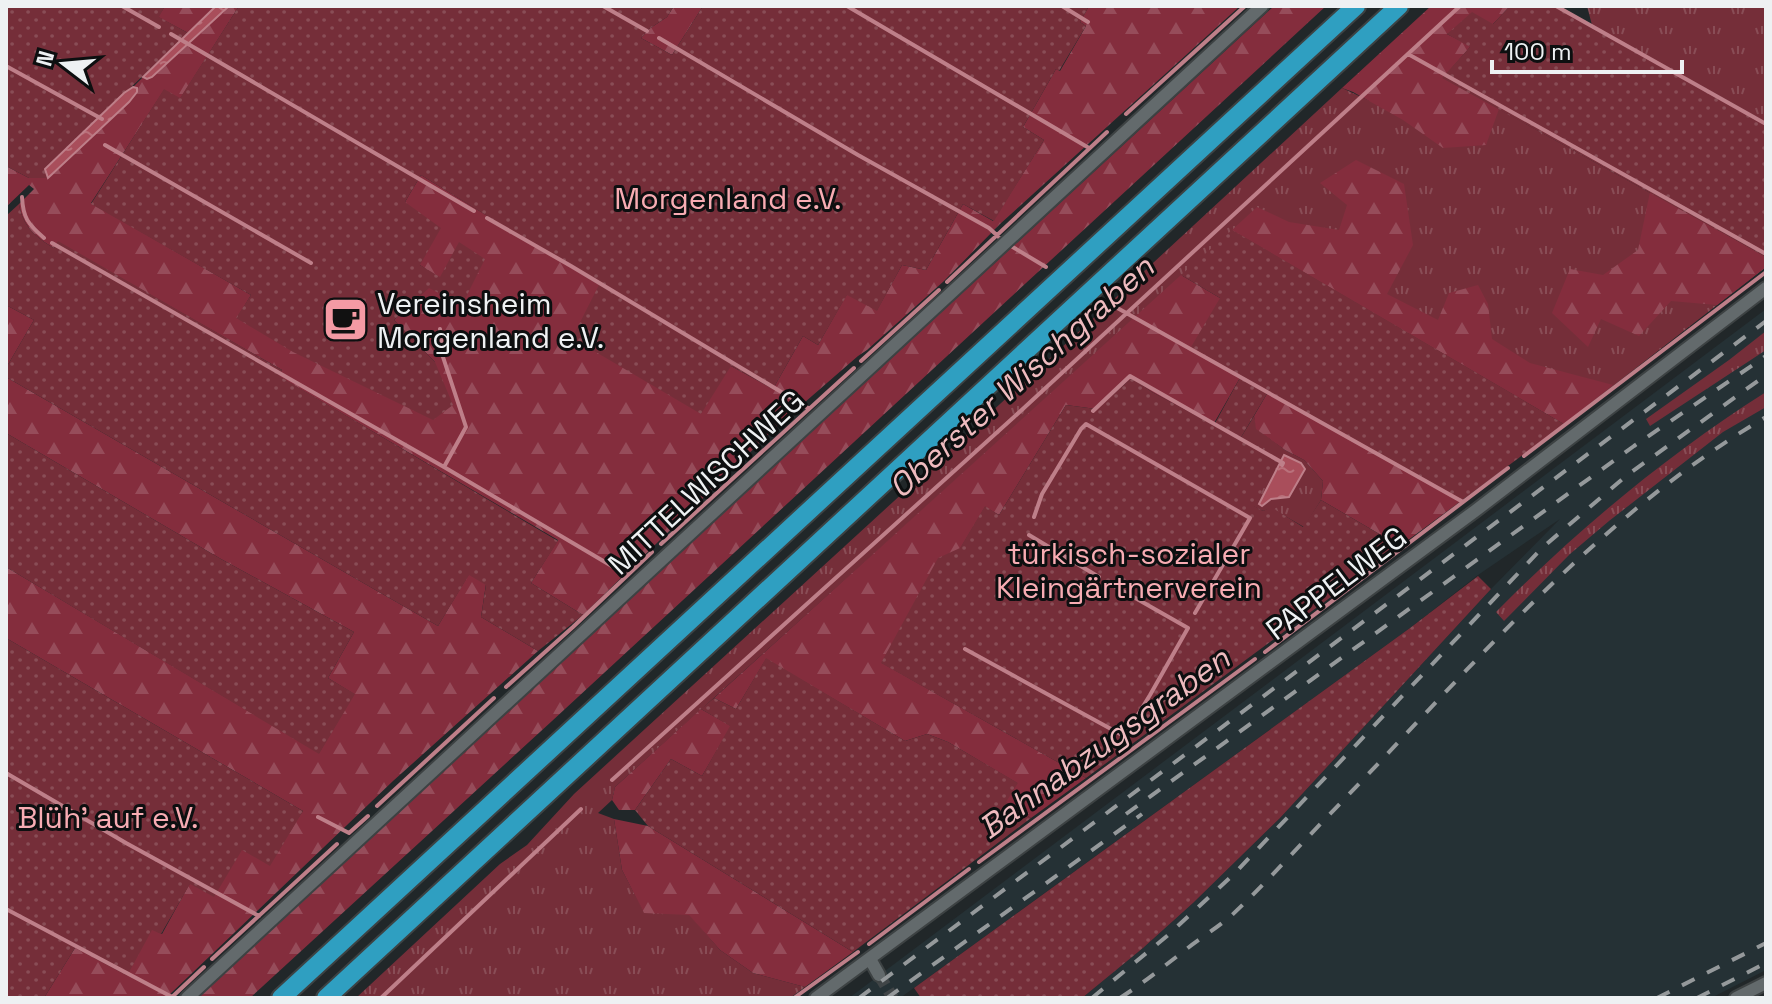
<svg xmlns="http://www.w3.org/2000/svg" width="1772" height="1004" viewBox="0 0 1772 1004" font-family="'Space Grotesk',sans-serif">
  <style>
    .built { fill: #253135 }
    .grass { fill: url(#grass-tufts) }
    .forest { fill: url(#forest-firs) }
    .garden { fill: url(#garden-dots) }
    .water { fill: url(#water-ripples); stroke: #be7f89; stroke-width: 2 }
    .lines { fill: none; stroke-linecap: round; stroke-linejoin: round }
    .stream { stroke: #be7f89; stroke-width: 4 }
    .minor-tunnel { stroke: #404547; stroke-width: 12; stroke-dasharray: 12 6; stroke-linecap: butt }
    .minor-casing { stroke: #3d4243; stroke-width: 16 }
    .highway-casing { stroke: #3d4243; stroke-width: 22 }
    .minor { stroke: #636a6c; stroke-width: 12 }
    .highway { stroke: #2f9fc1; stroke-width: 18 }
    .rail { stroke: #95999b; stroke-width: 4; stroke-dasharray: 14 14; stroke-linecap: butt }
    .labels { text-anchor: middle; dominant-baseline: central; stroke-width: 6; stroke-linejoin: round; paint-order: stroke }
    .park-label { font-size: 30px; fill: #f8acb3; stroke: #0d0f10 }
    .poi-label { font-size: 30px; fill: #eef1f3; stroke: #0d0f10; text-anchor: start }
    .street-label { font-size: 30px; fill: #eef1f3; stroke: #0d0f10 }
    .water-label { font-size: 32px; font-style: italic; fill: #efbbbf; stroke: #0d0f10 }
  </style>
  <defs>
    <pattern id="grass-tufts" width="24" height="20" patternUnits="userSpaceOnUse" patternTransform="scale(2)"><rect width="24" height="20" fill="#752e39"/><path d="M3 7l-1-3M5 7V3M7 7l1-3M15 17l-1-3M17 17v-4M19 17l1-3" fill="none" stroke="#894d56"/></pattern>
    <pattern id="forest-firs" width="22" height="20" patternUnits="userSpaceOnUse" patternTransform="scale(2)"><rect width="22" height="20" fill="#842d3d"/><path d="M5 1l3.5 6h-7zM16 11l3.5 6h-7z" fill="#964c5a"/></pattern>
    <pattern id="garden-dots" width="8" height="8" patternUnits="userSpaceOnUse" patternTransform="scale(2)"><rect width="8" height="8" fill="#752e39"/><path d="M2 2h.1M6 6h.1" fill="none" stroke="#894d56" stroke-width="1.8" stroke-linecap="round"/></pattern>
    <pattern id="water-ripples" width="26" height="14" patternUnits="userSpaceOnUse" patternTransform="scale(2)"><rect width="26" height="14" fill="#a94e5b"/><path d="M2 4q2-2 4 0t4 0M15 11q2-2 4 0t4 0" fill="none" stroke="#b9717b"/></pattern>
  </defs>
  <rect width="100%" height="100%" fill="#212729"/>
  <path class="built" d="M1766 309V970L1711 998H1082L1143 948 1193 903 1280 818 1491 589 1560 519 1478 575 1410 628 900 998H849Z"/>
  <path class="grass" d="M1587 6H1766V122L1592 25Z
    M1412 61 1766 257V267L1564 424 1232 231 615 787 612 800 598 813 614 819 622 870 644 912 689 914 720 950 753 973 805 987 790 998H356L500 864 527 845 574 794 1059 350 1342 88 1370 101Z
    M1766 331V350L1650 426 1646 419 1729 360Z
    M1766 392V407L1723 432 1609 521 1570 554 1504 621 1496 612C1578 529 1667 455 1766 392Z
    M1254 416 1257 429 1285 450 1304 460 1323 481 1321 500 1304 527 1271 508 1263 511 1253 506 1240 439Z"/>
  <path class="forest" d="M165 6H216L188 33 158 17Z
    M229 6H239L180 99 164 90 91 203 251 295 237 318 435 362 394 320 439 278 420 265 405 202 421 175 731 366 773 389 803 336 818 345 847 294 877 310 902 265 926 270 963 204 993 221 1044 140 1023 127 1056 69 1060 71 1086 26 1080 22 1089 6H1203L1207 8 1208 6H1240L1000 224 944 281 867 350 858 356 774 429 583 615 531 583 558 540 278 376 282 370 58 242 54 248C36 238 22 225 19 204L34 189 29 185 6 207V166L29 178H48L129 102 137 92V88L133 87 143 77 145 78Z
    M674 6H703L672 55 641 38 649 29 667 17Z
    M1274 6H1326L552 721 250 998H196Z
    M1431 6H1510L1493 24 1447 34 1471 46 1443 78 1499 109 1486 145 1443 148 1403 120 1353 92 1342 88Z
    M1356 160 1404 184 1413 245 1387 294 1438 320 1449 293 1478 285 1488 304 1492 339 1530 363 1613 385 1564 424 1232 230 1257 207 1289 222 1339 230 1347 205 1320 183Z
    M1650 192 1766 257V267L1717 305 1671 301 1639 336 1601 319 1588 347 1552 313 1570 269 1603 275 1638 250Z
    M1181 275 1220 298 1241 376 1213 425 1152 392 1132 378 1096 409 1066 405 999 515 985 507 960 549 882 663 1086 778 1031 818 1005 802 1017 783 948 742 927 734 905 741 766 659 736 709 714 698Z
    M6 305 34 320 6 368Z
    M6 377 438 626 469 574 486 584 481 617 538 651 393 781 166 998H44L75 948 152 929 162 934 190 883 242 849 298 818 303 811 6 638V567L319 753 354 694 328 678 354 632 221 559 6 433Z
    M1268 392 1461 501 1400 546 1321 500 1323 481 1304 460 1285 450 1256 429 1254 416Z
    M701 709 731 726 702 776 671 759 635 810H619L612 800 615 787Z
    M614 819 648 826 853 952 805 987 753 973 720 950 689 915 644 913 622 870Z"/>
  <path class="garden" d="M6 6H165L159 17 188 33 45 169 48 178H29L6 166Z
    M239 6H674L667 17 649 29 641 38 672 55 703 6H1089L1080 22 1086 26 1059 71 1056 69 1023 127 1044 140 994 221 963 204 926 270 902 265 877 311 847 295 818 345 803 336 773 389 731 366 701 414 572 338 599 285 421 175 405 202 441 228 420 265 440 277 459 242 485 259 462 305 429 288 394 320 435 362 453 405 433 420 293 352 236 318 251 295 91 204 164 89 180 98Z
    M1510 6H1557L1766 122V257L1442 78 1470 47 1447 34 1472 12 1493 24Z
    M19 204C22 225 36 238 54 248L58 241 282 370 279 376 558 541 531 583 583 615 538 651 481 617 486 585 469 575 438 626 6 377V368L34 320 6 305V216Z
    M1232 230 1564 424 1461 501 1268 392 1240 439 1278 461 1254 506 1263 511 1271 507 1303 527 1321 500 1400 546 1086 778 881 663 938 558 960 548 985 506 999 515 1066 405 1096 409 1132 378 1152 392 1214 425 1241 376 1191 347 1220 298 1181 275Z
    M6 433 221 559 354 632 328 678 355 694 319 754 6 567Z
    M1478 576 1491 589 1280 818 1193 903 1143 948 1082 998H921L914 988 1410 628Z
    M6 638 303 811 270 866 242 850 214 897 190 884 161 934 152 930 127 976 75 948 44 998H6Z
    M766 658 905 741 927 734 948 742 1018 783 1006 802 1031 818 853 952 648 826 635 810 671 759 702 776 730 726 701 709 714 698 736 709Z"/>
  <path class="water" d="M216 6H229L152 77 147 79 143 77Z
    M133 87 137 88V92L129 102 48 178 45 169 124 93Z
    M1284 455 1301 463 1305 469 1289 497 1271 499 1262 506 1259 504Z"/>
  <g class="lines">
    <path class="stream" d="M122 6 159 27
      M603 6 647 31
      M847 6 1089 148
      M1062 6 1088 22
      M1556 6 1766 124
      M171 34 474 211
      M659 38 858 155 989 228 1001 239
      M1408 54 1766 254
      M6 66 102 119
      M1126 114 1245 6
      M105 145 311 263
      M22 197C23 218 28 224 44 238
      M487 218 571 266 808 408
      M52 243 444 467 627 575
      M1011 246 1046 267
      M947 282 1107 132
      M1112 305 1463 502
      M440 329 443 357 466 427 444 467
      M861 361 939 290
      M1093 411 1130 376 1283 463 1282 465
      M1524 456 1766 272
      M1034 517 1042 494 1081 429 1086 424 1250 518 1195 613
      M1029 535 1099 577
      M661 544 854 368
      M965 649 1122 735 1128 731 1150 695 1188 628 1116 587
      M1265 652 1508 468
      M506 687 573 627 652 552
      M6 773 126 843 259 916
      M612 780 1014 417 1460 6
      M377 806 494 698
      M318 817 349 833 368 816
      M979 862 1255 659
      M6 909 172 997
      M869 944 969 869
      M212 959 337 844
      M171 998 204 967
      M381 998 581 809
      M794 998 858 952"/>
    <path class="minor-tunnel" d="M879 975 893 998"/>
    <defs>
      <path id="minor" d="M870 959 879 975
        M187 998 1262 6
        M816 998 1475 511 1766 288
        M1736 998 1766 983"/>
      <path id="highway" d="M281 998 1356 6
        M326 998 1399 6"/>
    </defs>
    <use href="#minor" class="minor-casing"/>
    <use href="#highway" class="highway-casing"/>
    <use href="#minor" class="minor"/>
    <use href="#highway" class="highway"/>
    <path class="rail" d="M1126 814 1634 446 1766 356
      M859 998 1766 321
      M887 998 1142 814
      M1092 998 1167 936 1235 873 1542 548 1626 476 1766 375
      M1120 998C1142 984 1163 967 1184 951 1199 939 1217 928 1232 915 1266 883 1297 848 1329 815 1466 674 1594 518 1766 417
      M1657 998 1766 943
      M1697 998 1766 963"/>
  </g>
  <defs>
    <symbol id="cafe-square" viewBox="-11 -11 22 22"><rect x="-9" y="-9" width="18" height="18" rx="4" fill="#f49aa4" stroke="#0d0f10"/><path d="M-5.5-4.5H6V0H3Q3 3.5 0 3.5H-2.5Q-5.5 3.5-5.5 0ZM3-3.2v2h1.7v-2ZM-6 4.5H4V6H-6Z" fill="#111"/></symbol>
  </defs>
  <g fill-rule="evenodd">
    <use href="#cafe-square" x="320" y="294" width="51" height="51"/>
  </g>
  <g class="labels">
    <g class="park-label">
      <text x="728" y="198">Morgenland e.V.</text>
      <text x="1129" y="553">türkisch-sozialer<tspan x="1129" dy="34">Kleingärtnerverein</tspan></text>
      <text x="108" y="817">Blüh' auf e.V.</text>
    </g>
    <g class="poi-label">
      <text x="377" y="303">Vereinsheim<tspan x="377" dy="34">Morgenland e.V.</tspan></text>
    </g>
    <g class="street-label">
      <text transform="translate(706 482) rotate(-43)">MITTELWISCHWEG</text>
      <text transform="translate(1336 583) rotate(-37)">PAPPELWEG</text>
    </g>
    <g class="water-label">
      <text transform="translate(1021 377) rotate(-42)">Oberster Wischgraben</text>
      <text transform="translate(1104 743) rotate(-36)">Bahnabzugsgraben</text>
    </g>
  </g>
  <rect width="1772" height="1004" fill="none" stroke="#eef1f3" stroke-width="16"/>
  <g transform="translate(64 64) rotate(286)" stroke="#0d0f10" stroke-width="6" paint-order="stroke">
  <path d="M0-6L14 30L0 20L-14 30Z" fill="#eef1f3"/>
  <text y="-12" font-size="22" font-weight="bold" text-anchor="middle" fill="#eef1f3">N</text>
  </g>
  <path d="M1492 60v12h190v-12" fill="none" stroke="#eef1f3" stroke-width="4"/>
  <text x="1504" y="60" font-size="24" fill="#eef1f3" stroke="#0d0f10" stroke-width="6" paint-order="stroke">100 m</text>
</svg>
